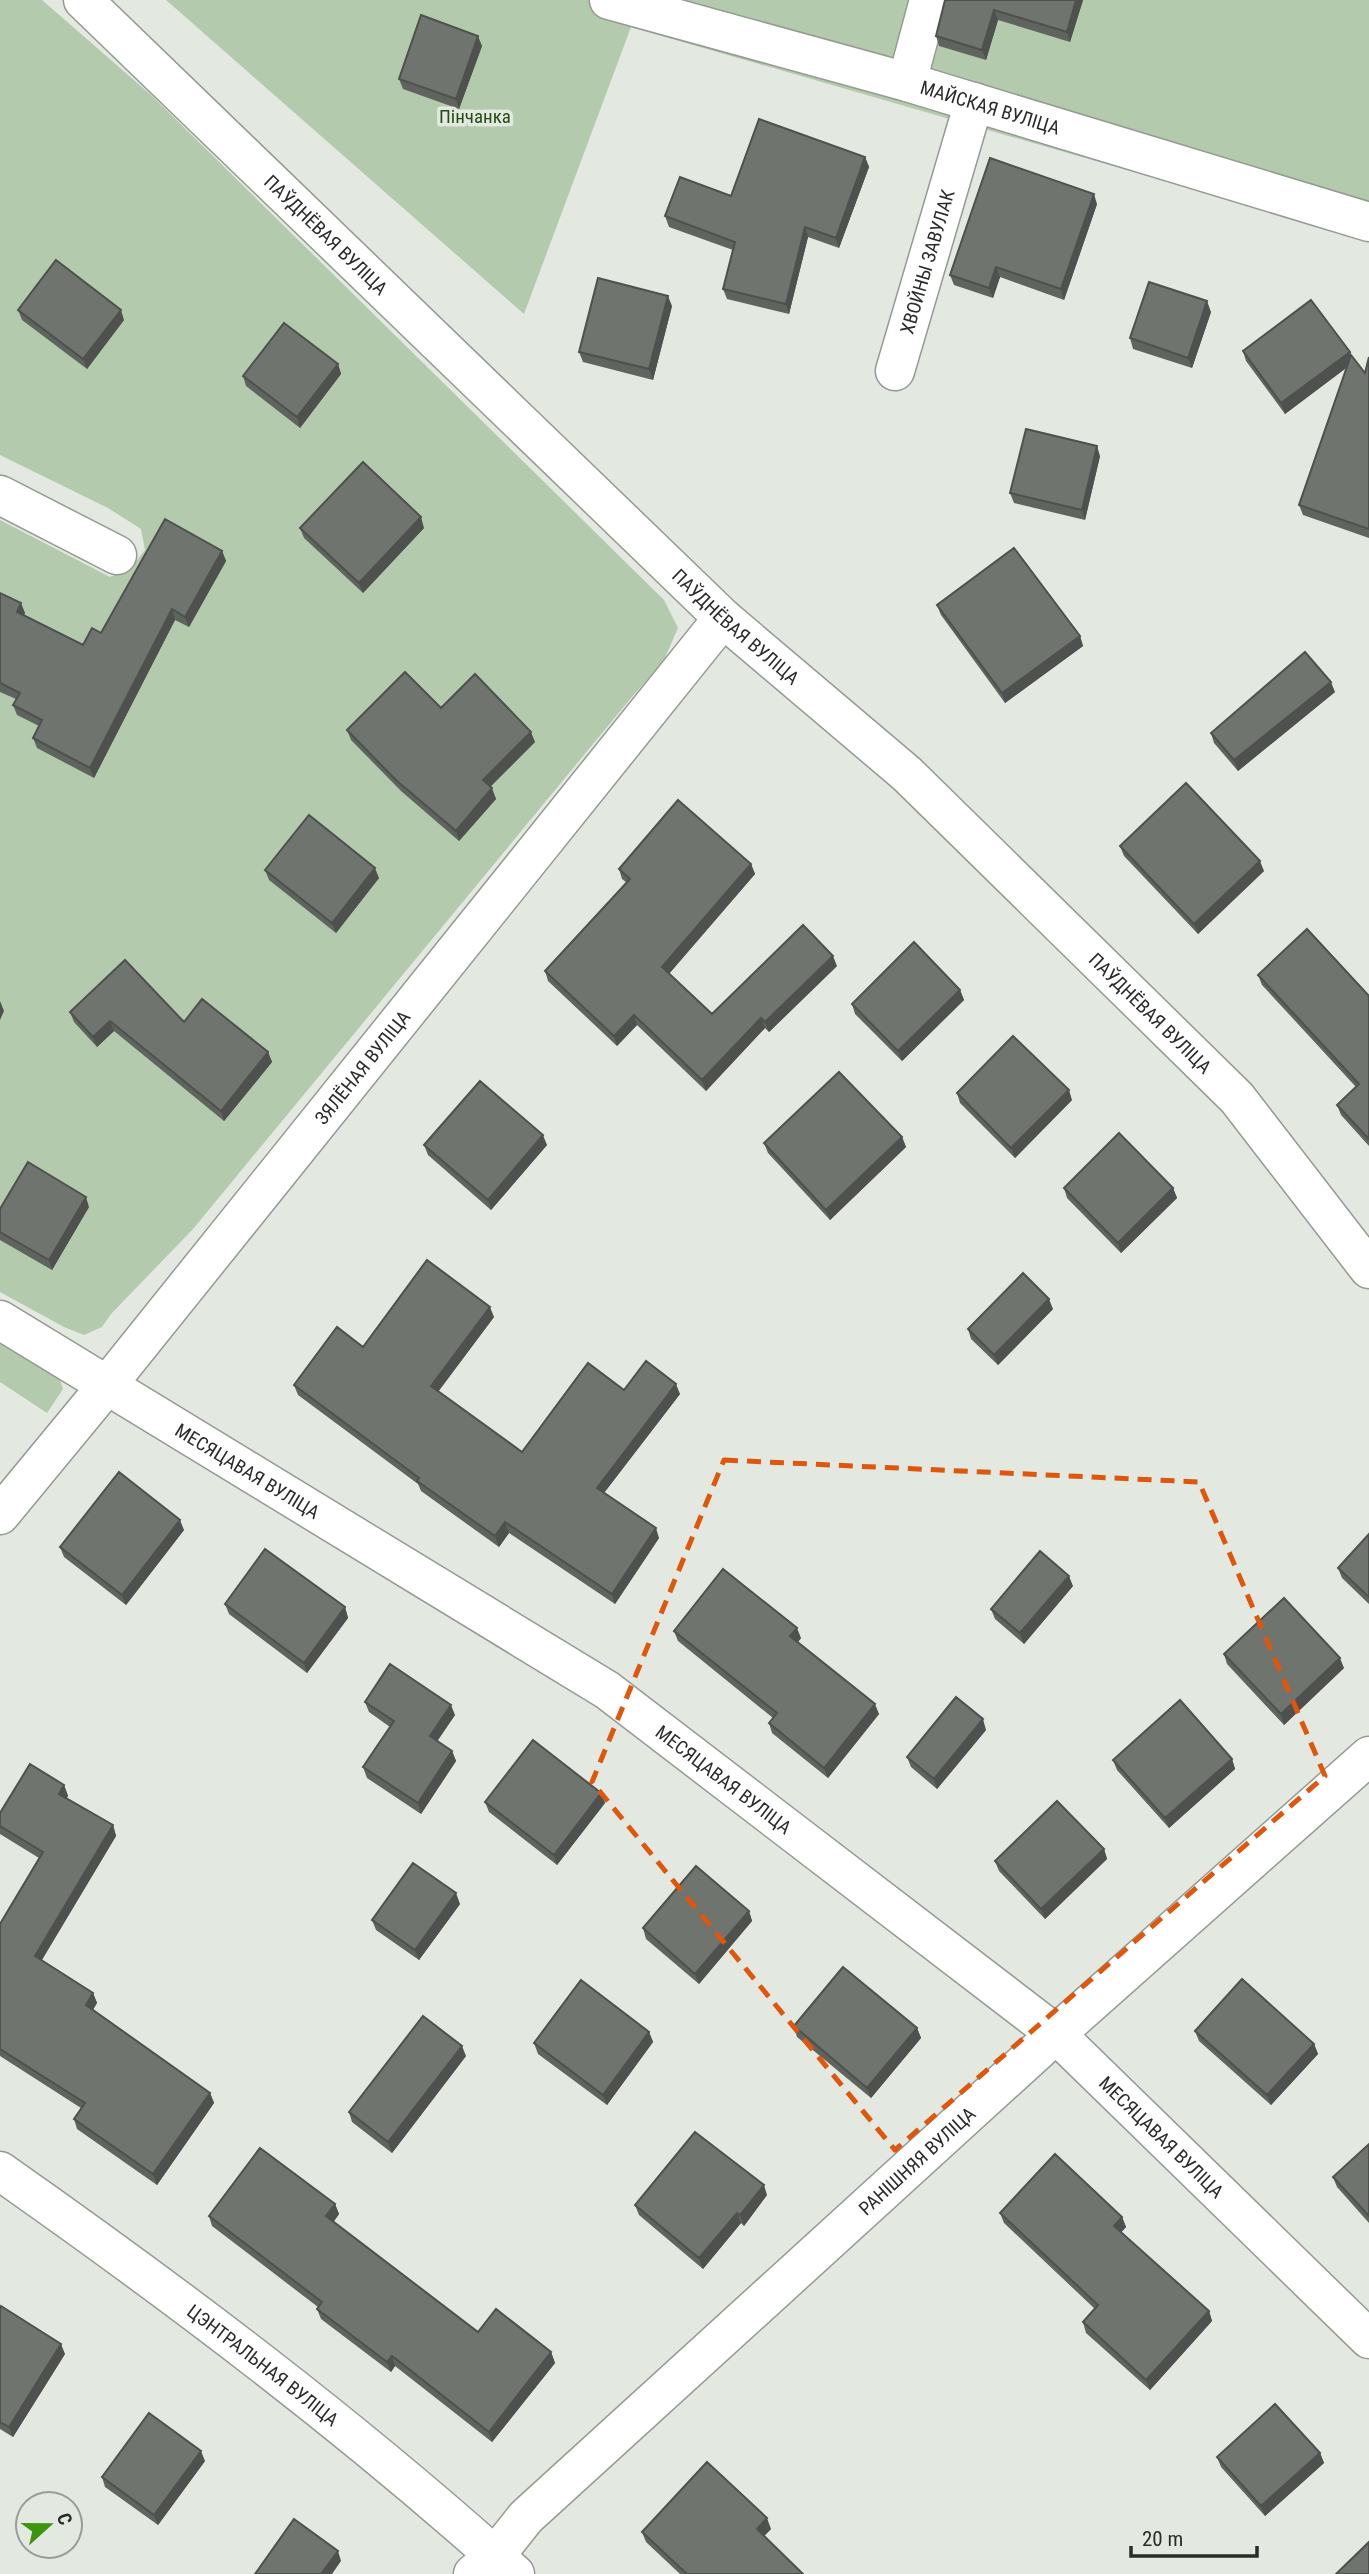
<svg xmlns="http://www.w3.org/2000/svg" width="1369" height="2574" viewBox="0 0 1369 2574" font-family="'Roboto Condensed',sans-serif">
  <style>
    .green { fill: #b3caad }
    .lines { fill: none; stroke-linecap: round; stroke-linejoin: round }
    .street-casing { stroke: #959a93; stroke-width: 41 }
    .secondary-casing { stroke: #959a93; stroke-width: 41 }
    .street { stroke: #fff; stroke-width: 38 }
    .secondary { stroke: #fff; stroke-width: 38 }
    .wall { fill: #5f645f }
    .shaded-wall { fill: #4e514d }
    .building { fill: #6f746e; stroke: #4e514d; stroke-width: 2 }
    .marked { fill: none; stroke: #de570d; stroke-width: 5; stroke-dasharray: 14 9; stroke-linejoin: round }
    .labels { text-anchor: middle; dominant-baseline: central; stroke-width: 7; stroke-linejoin: round; paint-order: stroke }
    .street-label { font-size: 19px; fill: #2a2c29; stroke: #e3e8e1 }
    .park-label { font-size: 19px; fill: #234e13; stroke: #e3e8e1 }
  </style>
  <rect width="100%" height="100%" fill="#e3e8e1"/>
  <path class="green" d="M0 0H42L151 95 664 600 678 628 663 662 631 698 193 1229 111 1314 102 1327 84 1335 64 1327 0 1292V520L110 577 131 568 145 550 141 529 108 508 0 455Z
    M166 0H1369V240L631 27 524 314Z
    M0 1341 58 1374 63 1389 47 1413 0 1382Z"/>
  <g class="lines">
    <defs>
      <g id="street">
        <path id="s1" d="M83 0 723 618 907 774 1237 1098 1369 1269"/>
        <path id="s2" d="M609 0 907 82 1369 222"/>
        <path d="M907 82 929 0"/>
        <path id="s3" d="M895 371 974 102"/>
        <path d="M0 495 117 555"/>
        <path id="s4" d="M0 1320 607 1690 1056 2034 1369 2339"/>
        <path id="s5" d="M0 1515 108 1384 723 618"/>
        <path id="s6" d="M473 2574 495 2556 526 2517 1056 2034 1369 1756"/>
      </g>
      <g id="secondary">
        <path id="s7" d="M0 2171C178 2296 353 2428 515 2574"/>
      </g>
    </defs>
    <use href="#street" class="street-casing"/>
    <use href="#secondary" class="secondary-casing"/>
    <use href="#street" class="street"/>
    <use href="#secondary" class="secondary"/>
  </g>
  <path class="wall" d="M945 0H1083L1070 42 998 20 986 60 939 46 936 36Z
    M482 46 459 109 403 89 399 79Z
    M865 157 869 167 839 248 808 237 789 314 727 299 723 289 733 250 669 227 665 216Z
    M1097 204 1064 300 1000 277 993 298 954 285 950 275Z
    M672 306 653 380 583 362 579 352Z
    M18 310 124 320 87 369 22 320Z
    M1211 312 1192 368 1133 349 1130 338Z
    M1243 351 1350 352 1351 356 1365 373 1369 357V538L1303 515 1299 505 1347 367 1285 414 1246 361Z
    M338 364 341 374 300 428 246 386 243 376Z
    M1100 456 1085 520 1014 503 1010 493Z
    M300 528H424L363 593 304 538Z
    M222 551 226 561 189 627 175 620 94 778 37 748 33 738 39 726 17 715 13 705 16 699 0 692V593L25 613 24 615 83 645Z
    M937 605 1080 636 1083 646 1005 703 941 615Z
    M1335 692 1238 771 1214 743 1211 733Z
    M441 708 535 742 490 787 496 799 459 841 401 791 351 740 347 730Z
    M1120 846 1264 871 1198 934 1124 856Z
    M751 864 755 874 669 974 712 1014 837 966 769 1032 765 1028 706 1091 637 1025 617 1046 548 981 545 971 627 883 622 879 619 869Z
    M265 870 379 878 336 933 269 880Z
    M1258 975 1369 996V1146L1341 1115 1337 1105 1356 1087 1262 985Z
    M960 990 964 1000 902 1061 855 1014 852 1004Z
    M70 1012 268 1052 272 1062 224 1121 114 1031 97 1047 74 1022Z
    M957 1093 1072 1100 1015 1158 960 1103Z
    M902 1137 906 1147 830 1220 768 1153 764 1143Z
    M424 1145H547L491 1210 428 1155Z
    M1064 1188H1173L1177 1198 1121 1253 1067 1198Z
    M89 1207 52 1270 0 1240V1209Z
    M1053 1309 998 1365 971 1339 968 1329Z
    M494 1317 438 1392 522 1452 624 1390 680 1394 604 1493 659 1538 615 1604 509 1533 499 1547 421 1491 418 1484 298 1395 294 1385 363 1347Z
    M184 1530 126 1605 64 1557 60 1547Z
    M1369 1534V1604L1342 1578 1338 1568Z
    M1073 1586 1024 1644 995 1619 991 1609Z
    M225 1604 345 1607 348 1618 307 1673 229 1614Z
    M674 1631 801 1638 798 1642 879 1714 828 1778 772 1733 769 1723 773 1718 678 1641Z
    M1224 1654 1344 1668 1284 1725 1227 1664Z
    M365 1702 455 1715 437 1741 452 1751 456 1761 421 1814 367 1778 363 1767 390 1727 369 1712Z
    M986 1730 937 1789 911 1767 907 1757Z
    M1232 1759 1235 1769 1169 1828 1117 1770 1113 1760Z
    M64 1785 68 1796 66 1798 113 1825 116 1836 42 1960 93 1993 97 2003 93 2010 210 2093 214 2103 157 2185 77 2129 74 2119 81 2108 0 2056V1924L39 1858 0 1834V1813Z
    M601 1793 605 1803 557 1865 489 1812 485 1802Z
    M1104 1849 1107 1859 1045 1919 999 1871 995 1861Z
    M460 1904 419 1960 376 1930 372 1920Z
    M749 1911 752 1921 699 1984 646 1939 643 1928Z
    M794 2026 917 2028 921 2038 871 2098 797 2037Z
    M1195 2031 1314 2044 1318 2054 1271 2105 1199 2041Z
    M649 2032 653 2042 607 2105 538 2054 534 2043Z
    M466 2056 392 2153 352 2122 349 2112Z
    M1369 2144V2223L1337 2187 1333 2177Z
    M767 2195 744 2226 741 2223 703 2269 639 2215 635 2205Z
    M335 2204 339 2214 333 2222 478 2332 551 2352 555 2363 492 2442 395 2366 391 2372 321 2319 317 2309 318 2307 212 2226 209 2216Z
    M1000 2213 1122 2217 1126 2227 1121 2232 1209 2311 1212 2321 1150 2390 1086 2333 1083 2322 1095 2309 1004 2223Z
    M0 2308 65 2354 13 2437 0 2429Z
    M1320 2453 1324 2463 1265 2516 1221 2467 1217 2457Z
    M205 2461 158 2525 105 2487 102 2477Z
    M771 2529 764 2536 803 2574H680L646 2542 642 2532Z"/>
  <path class="shaded-wall" d="M1076 0H1083L1070 42 1067 32Z
    M994 10 998 20 986 60 982 50Z
    M478 36 482 46 459 109 456 99Z
    M865 157 869 167 839 248 836 238Z
    M1094 194 1097 204 1064 300 1061 289Z
    M805 227 808 237 789 314 786 304Z
    M996 267 1000 277 993 298 989 288Z
    M668 296 672 306 653 380 649 369Z
    M1207 301 1211 312 1192 368 1188 358Z
    M121 310 124 320 87 369 83 359Z
    M1350 352 1353 363 1285 414 1281 403Z
    M338 364 341 374 300 428 297 417Z
    M1097 446 1100 456 1085 520 1082 510Z
    M421 517 424 528 363 593 359 583Z
    M222 551 226 561 189 627 185 617Z
    M21 603 25 613 21 622 17 612Z
    M172 609 175 620 94 778 90 768Z
    M1080 636 1083 646 1005 703 1002 693Z
    M1331 682 1335 692 1238 771 1234 760Z
    M531 732 535 742 487 790 483 780Z
    M492 788 496 799 459 841 456 831Z
    M1260 861 1264 871 1198 934 1194 924Z
    M751 864 755 874 666 977 662 967Z
    M375 868 379 878 336 933 332 923Z
    M833 956 837 966 769 1032 765 1022Z
    M960 990 964 1000 902 1061 898 1051Z
    M0 1001 4 1011 0 1020Z
    M634 1015 637 1025 617 1046 614 1036Z
    M761 1018 765 1028 706 1091 702 1080Z
    M110 1021 114 1031 97 1047 93 1037Z
    M268 1052 272 1062 224 1121 221 1111Z
    M1069 1090 1072 1100 1015 1158 1011 1148Z
    M543 1135 547 1145 491 1210 488 1200Z
    M902 1137 906 1147 830 1220 826 1210Z
    M1173 1188 1177 1198 1121 1253 1118 1243Z
    M86 1197 89 1207 52 1270 49 1260Z
    M1049 1299 1053 1309 998 1365 994 1355Z
    M490 1307 494 1317 434 1397 431 1386Z
    M676 1384 680 1394 600 1498 597 1488Z
    M180 1520 184 1530 126 1605 122 1595Z
    M505 1522 509 1533 499 1547 495 1536Z
    M656 1528 659 1538 615 1604 612 1594Z
    M1069 1576 1073 1586 1024 1644 1020 1633Z
    M345 1607 348 1618 307 1673 304 1663Z
    M797 1628 801 1638 794 1647 790 1636Z
    M1340 1658 1344 1668 1284 1725 1281 1714Z
    M875 1704 879 1714 828 1778 824 1768Z
    M451 1705 455 1715 434 1746 430 1736Z
    M983 1719 986 1730 937 1789 934 1779Z
    M452 1751 456 1761 421 1814 418 1803Z
    M1232 1759 1235 1769 1169 1828 1165 1818Z
    M64 1785 68 1796 63 1804 59 1794Z
    M601 1793 605 1803 557 1865 554 1855Z
    M113 1825 116 1836 38 1966 35 1956Z
    M1104 1849 1107 1859 1045 1919 1041 1909Z
    M456 1893 460 1904 419 1960 415 1950Z
    M749 1911 752 1921 699 1984 695 1974Z
    M93 1993 97 2003 89 2015 86 2005Z
    M917 2028 921 2038 871 2098 867 2088Z
    M649 2032 653 2042 607 2105 603 2095Z
    M1314 2044 1318 2054 1271 2105 1267 2095Z
    M462 2046 466 2056 392 2153 388 2142Z
    M210 2093 214 2103 157 2185 153 2174Z
    M764 2185 767 2195 744 2226 740 2215Z
    M335 2204 339 2214 330 2227 326 2216Z
    M737 2213 741 2223 703 2269 699 2258Z
    M1122 2217 1126 2227 1118 2236 1114 2226Z
    M1209 2311 1212 2321 1150 2390 1146 2380Z
    M61 2344 65 2354 13 2437 9 2427Z
    M551 2352 555 2363 492 2442 489 2432Z
    M392 2356 395 2366 391 2372 387 2362Z
    M201 2451 205 2461 158 2525 154 2515Z
    M1320 2453 1324 2463 1265 2516 1261 2506Z
    M767 2518 771 2529 761 2539 757 2529Z
    M338 2551 341 2561 332 2574H321Z"/>
  <path class="building" d="M945 0H1076L1067 32 994 10 982 50 936 36Z
    M421 15 478 36 456 99 399 79Z
    M759 119 865 157 836 238 805 227 786 304 723 289 735 242 665 216 680 177 731 196Z
    M990 158 1094 194 1061 289 996 267 989 288 950 275Z
    M56 260 121 310 83 359 18 310Z
    M598 278 668 296 649 369 579 352Z
    M1149 282 1207 301 1188 358 1130 338Z
    M1311 300 1350 352 1281 403 1243 351Z
    M284 323 338 364 297 417 243 376Z
    M1351 355 1365 373 1369 357V529L1299 505Z
    M1026 429 1097 446 1082 510 1010 493Z
    M363 462 421 517 359 583 300 528Z
    M165 519 222 551 185 617 172 609 90 768 33 738 42 720 13 705 20 693 0 683V593L21 603 17 612 83 645 92 628 101 633Z
    M1014 548 1080 636 1002 693 937 605Z
    M1305 652 1331 682 1234 760 1211 733Z
    M405 672 441 708 475 674 531 732 483 780 492 788 456 831 397 781 347 730Z
    M1186 783 1260 861 1194 924 1120 846Z
    M678 800 751 864 662 967 712 1014 803 925 833 956 765 1022 761 1018 702 1080 634 1015 614 1036 545 971 630 879 619 869Z
    M309 815 375 868 332 923 265 870Z
    M1307 929 1369 996V1139L1337 1105 1359 1084 1258 975Z
    M914 942 960 990 898 1051 852 1004Z
    M125 960 184 1022 202 999 268 1052 221 1111 110 1021 93 1037 70 1012Z
    M1013 1036 1069 1090 1011 1148 957 1093Z
    M839 1072 902 1137 826 1210 764 1143Z
    M480 1081 543 1135 488 1200 424 1145Z
    M1119 1133 1173 1188 1118 1243 1064 1188Z
    M28 1162 86 1197 49 1260 0 1232V1209Z
    M427 1260 490 1307 431 1386 522 1452 588 1363 624 1390 646 1361 676 1384 597 1488 656 1528 612 1594 505 1522 495 1536 417 1481 419 1478 294 1385 337 1327 363 1347Z
    M1023 1273 1049 1299 994 1355 968 1329Z
    M119 1472 180 1520 122 1595 60 1547Z
    M1369 1534V1597L1338 1568Z
    M265 1549 345 1607 304 1663 225 1604Z
    M1040 1551 1069 1576 1020 1633 991 1609Z
    M723 1569 797 1628 790 1636 875 1704 824 1768 769 1723 777 1713 674 1631Z
    M1284 1598 1340 1658 1281 1714 1224 1654Z
    M390 1664 451 1705 430 1736 452 1751 418 1803 363 1767 394 1721 365 1702Z
    M956 1697 983 1719 934 1779 907 1757Z
    M1180 1700 1232 1759 1165 1818 1113 1760Z
    M533 1740 601 1793 554 1855 485 1802Z
    M30 1764 64 1785 59 1794 113 1825 35 1956 93 1993 86 2005 210 2093 153 2174 74 2119 85 2103 0 2049V1924L43 1852 0 1826V1813Z
    M1057 1801 1104 1849 1041 1909 995 1861Z
    M413 1863 456 1893 415 1950 372 1920Z
    M696 1866 749 1911 695 1974 643 1928Z
    M843 1967 917 2028 867 2088 794 2026Z
    M1242 1979 1314 2044 1267 2095 1195 2031Z
    M581 1980 649 2032 603 2095 534 2043Z
    M423 2016 462 2046 388 2142 349 2112Z
    M695 2132 764 2185 740 2215 737 2213 699 2258 635 2205Z
    M1369 2144V2216L1333 2177Z
    M260 2148 335 2204 326 2216 478 2332 496 2309 551 2352 489 2432 392 2356 387 2362 317 2309 322 2302 209 2216Z
    M1055 2154 1122 2217 1114 2226 1209 2311 1146 2380 1083 2322 1098 2305 1000 2213Z
    M1 2306 61 2344 9 2427 0 2422V2308Z
    M1275 2404 1320 2453 1261 2506 1217 2457Z
    M149 2413 201 2451 154 2515 102 2477Z
    M707 2462 767 2518 757 2529 803 2574H687L642 2532Z
    M294 2519 338 2551 321 2574H255Z
    M1369 2542V2574H1336Z"/>
  <path class="marked" d="M724 1460 1199 1482 1325 1776 895 2150 592 1782Z"/>
  <g class="labels">
    <g class="street-label">
      <text stroke="none"><textPath href="#s2" startOffset="396">МАЙСКАЯ ВУЛІЦА</textPath></text>
      <text stroke="none"><textPath href="#s1" startOffset="338">ПАЎДНЁВАЯ ВУЛІЦА</textPath></text>
      <text stroke="none"><textPath href="#s3" startOffset="114">ХВОЙНЫ ЗАВУЛАК</textPath></text>
      <text stroke="none"><textPath href="#s1" startOffset="905">ПАЎДНЁВАЯ ВУЛІЦА</textPath></text>
      <text stroke="none"><textPath href="#s1" startOffset="1472">ПАЎДНЁВАЯ ВУЛІЦА</textPath></text>
      <text stroke="none"><textPath href="#s5" startOffset="576">ЗЯЛЁНАЯ ВУЛІЦА</textPath></text>
      <text stroke="none"><textPath href="#s4" startOffset="290">МЕСЯЦАВАЯ ВУЛІЦА</textPath></text>
      <text stroke="none"><textPath href="#s4" startOffset="858">МЕСЯЦАВАЯ ВУЛІЦА</textPath></text>
      <text stroke="none"><textPath href="#s4" startOffset="1424">МЕСЯЦАВАЯ ВУЛІЦА</textPath></text>
      <text stroke="none"><textPath href="#s6" startOffset="607">РАНІШНЯЯ ВУЛІЦА</textPath></text>
      <text stroke="none"><textPath href="#s7" startOffset="327">ЦЭНТРАЛЬНАЯ ВУЛІЦА</textPath></text>
    </g>
    <g class="park-label">
      <text x="475" y="116">Пінчанка</text>
    </g>
  </g>
  <g transform="translate(49 2525) rotate(69)"><circle r="33" fill="#e3e8e1" stroke="#999d97" stroke-width="2"/>
  <path d="M0-5L12 26L0 18L-12 26Z" fill="#3b950e"/>
  <text y="-10" font-size="19" font-weight="bold" text-anchor="middle" fill="#2a2c29">С</text>
  </g>
  <path d="M1131 2546v10h126v-10" fill="none" stroke="#2a2c29" stroke-width="3.5"/>
  <text x="1142" y="2546" font-size="21" fill="#2a2c29" stroke="#e3e8e1" stroke-width="5" paint-order="stroke">20 m</text>
</svg>
